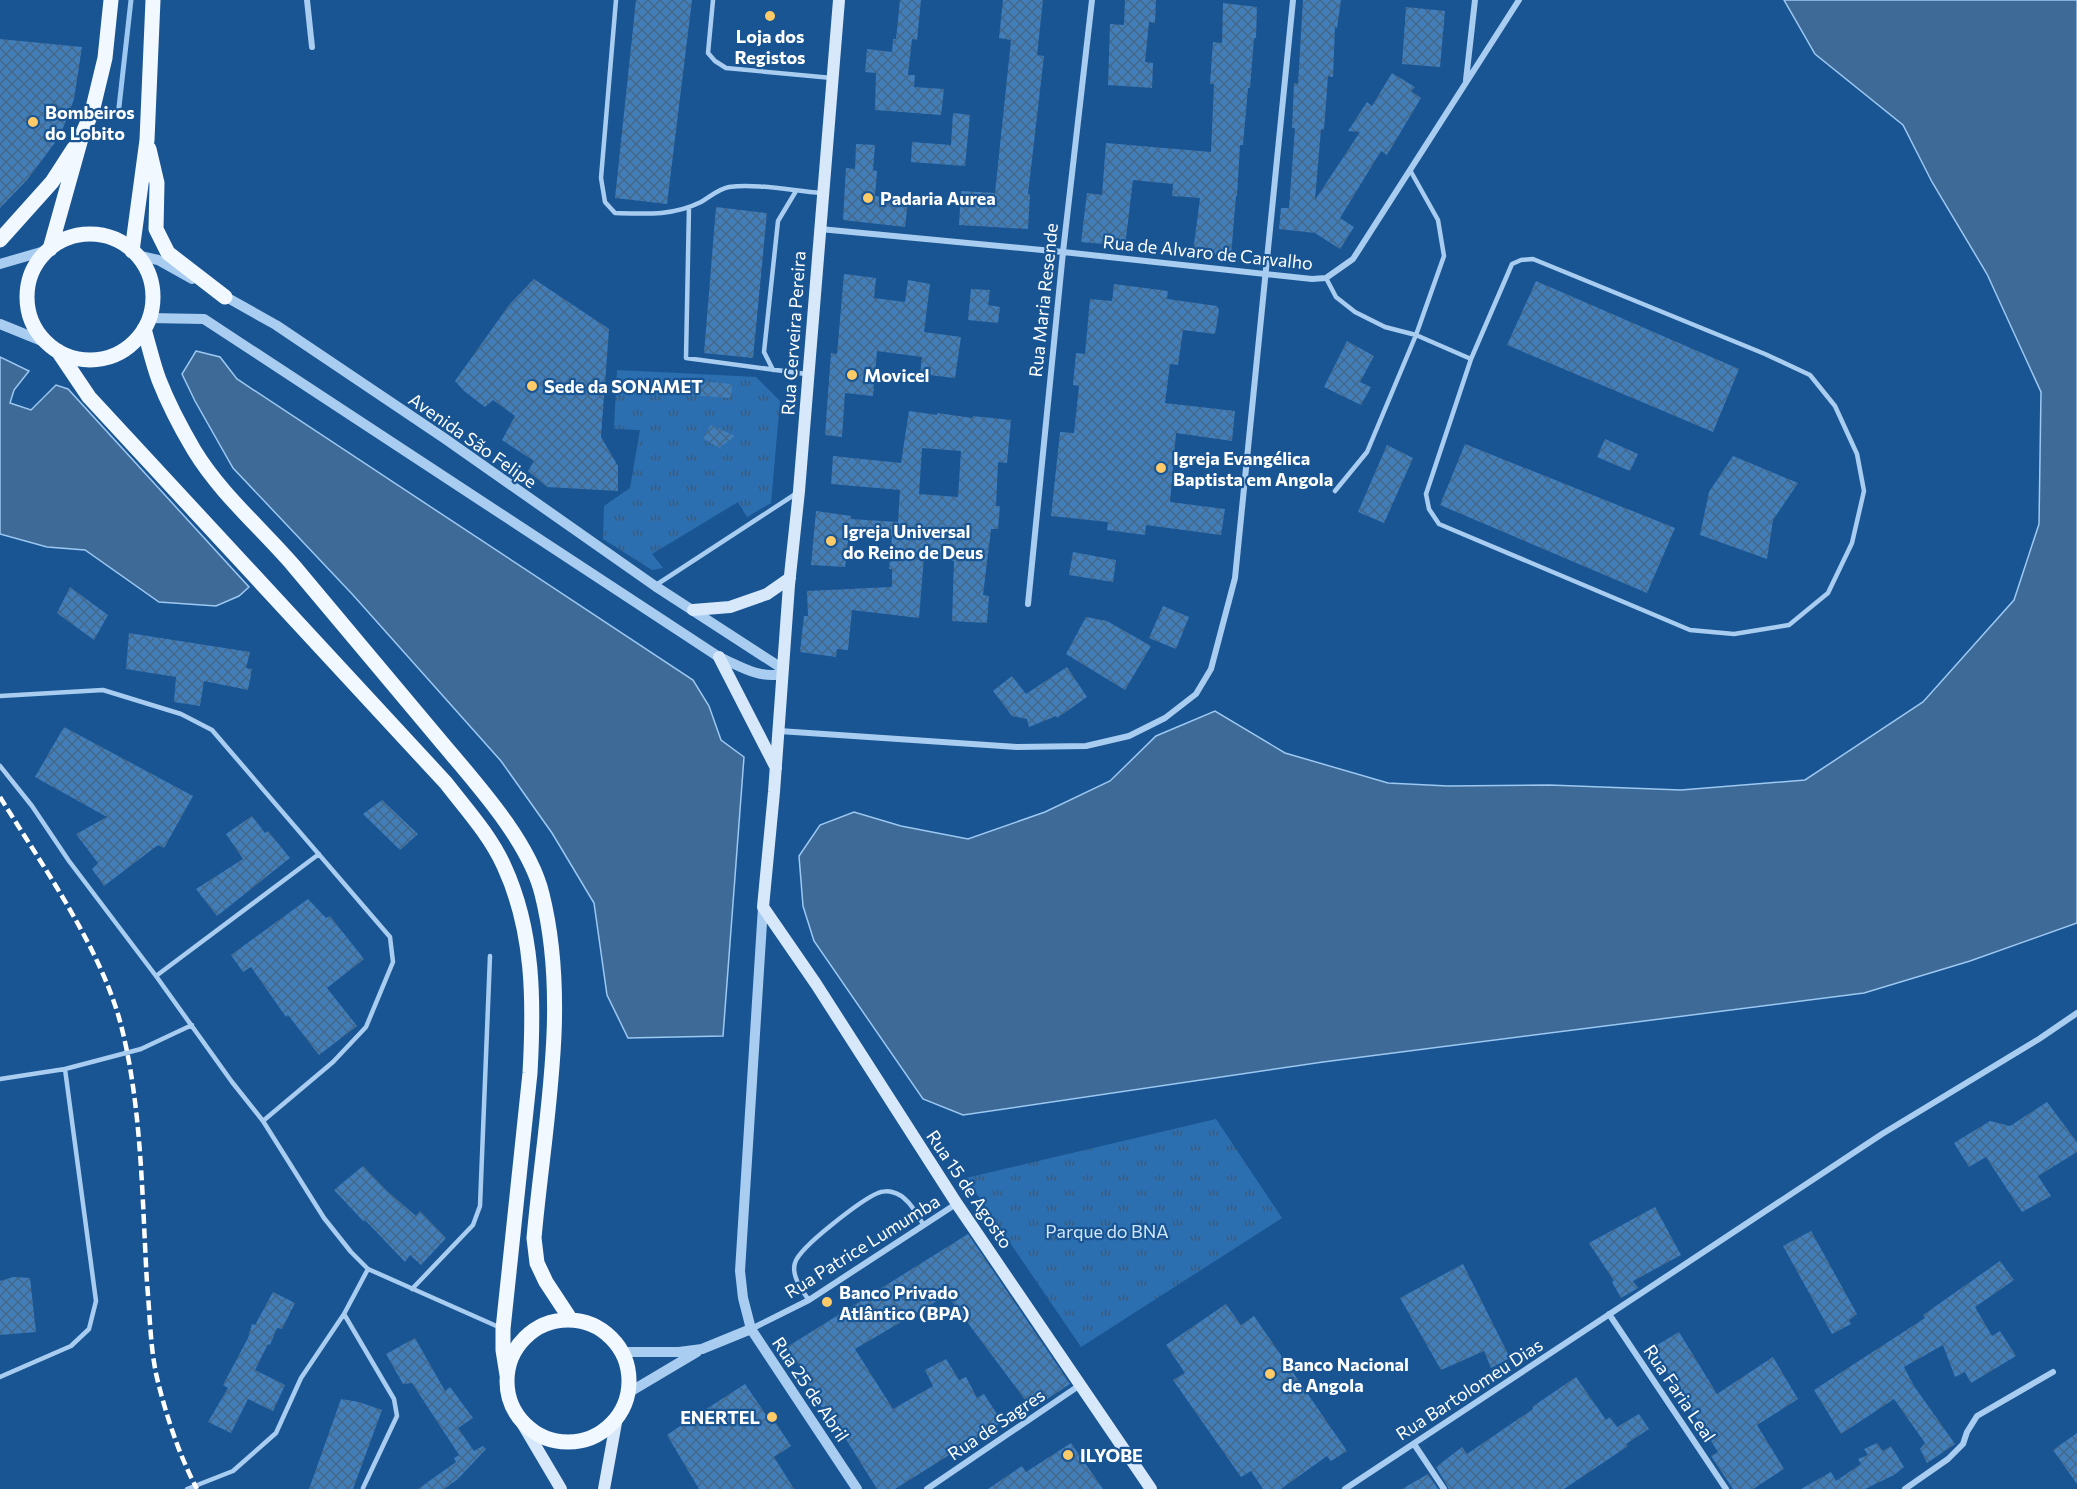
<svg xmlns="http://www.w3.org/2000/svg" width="2077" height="1489" viewBox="0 0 2077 1489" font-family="Commissioner,sans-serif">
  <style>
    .grass { fill: url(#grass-tufts) }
    .water { fill: #3e6a97; stroke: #9cc8f2; stroke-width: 1.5 }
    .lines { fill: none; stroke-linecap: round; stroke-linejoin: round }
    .stream { stroke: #9cc8f2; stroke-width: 5 }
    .building { fill: url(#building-cross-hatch); fill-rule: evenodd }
    .service { stroke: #a9cdf0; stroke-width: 4.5 }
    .minor { stroke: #a9cdf0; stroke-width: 6 }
    .tertiary { stroke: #a9cdf0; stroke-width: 10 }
    .secondary { stroke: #d7e8fb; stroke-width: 12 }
    .primary { stroke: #f2f8ff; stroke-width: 15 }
    .rail { stroke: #fff; stroke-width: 4.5; stroke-dasharray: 10 4.5; stroke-linecap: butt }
    .poi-dot { fill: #ffcb68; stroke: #195593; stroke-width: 2 }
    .labels { text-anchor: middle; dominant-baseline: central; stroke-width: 4.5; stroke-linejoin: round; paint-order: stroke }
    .poi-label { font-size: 18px; font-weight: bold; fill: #fff; stroke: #195593; text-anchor: start }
    .street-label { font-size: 18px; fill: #fff; stroke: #195593 }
    .park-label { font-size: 18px; fill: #d0e6fb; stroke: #195593 }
  </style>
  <defs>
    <pattern id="grass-tufts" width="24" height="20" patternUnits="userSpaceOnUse" patternTransform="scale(1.5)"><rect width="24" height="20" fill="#2c6fb1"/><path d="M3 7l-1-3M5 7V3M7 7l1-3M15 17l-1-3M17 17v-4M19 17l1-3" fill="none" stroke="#3f5a74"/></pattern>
    <pattern id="building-cross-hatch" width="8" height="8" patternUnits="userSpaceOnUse" patternTransform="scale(1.5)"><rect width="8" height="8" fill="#417eba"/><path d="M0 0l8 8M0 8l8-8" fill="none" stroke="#466888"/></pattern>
  </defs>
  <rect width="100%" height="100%" fill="#195593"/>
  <path class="grass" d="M617 370 756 377 780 401 771 503 747 517 738 502 652 554 663 568 652 570 603 539 604 506 630 488 640 430 614 429Z
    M1216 1119 1282 1218 1081 1347 966 1178Z"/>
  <path class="water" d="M1784 0H2077V923L1970 961 1864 993 1323 1062 963 1115 923 1099 814 941 803 906 799 856 820 825 854 812 901 826 968 839 1045 812 1110 781 1156 736 1215 711 1285 753 1388 783 1448 786 1549 785 1681 790 1805 780 1923 702 2014 600 2039 524 2041 392 1987 274 1932 182 1903 125 1815 54Z
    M196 351 220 357 237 379 693 680 709 706 721 740 744 757 723 1036 628 1038 607 995 594 903 552 833 501 761 353 595 233 468 195 401 182 374Z
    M0 357 29 371 14 390 10 403 31 410 56 385 68 389 249 587 239 596 216 606 159 602 85 550 47 547 0 534Z"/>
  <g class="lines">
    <path class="stream" d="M118 116 131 0"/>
  </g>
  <path class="building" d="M636 0H692L667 204 615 198Z
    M900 0H921L917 40 912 39 908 75H915L914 87 944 89 941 115 875 110 876 73 865 72 867 49 892 52 893 39H896Z
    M1003 0H1043L1037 55 1044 56 1028 194H1030L1028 229 959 225 961 191 995 193 1011 40 999 38Z
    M1125 0H1156L1155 23 1149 22 1145 62 1153 63 1152 88 1108 85 1110 24 1124 25Z
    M1303 0H1341L1337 28 1335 27 1333 77 1328 76 1324 130 1321 129 1315 200 1360 132 1348 131 1367 102 1372 106 1392 73 1415 87 1411 91 1421 98 1387 155 1381 151 1340 218 1354 227 1340 249 1315 233 1279 229 1281 208H1289L1295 128H1292L1294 83 1298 84Z
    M1223 3 1257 7 1256 38H1254L1250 88H1248L1243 145H1240L1237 196H1236L1231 256 1193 252 1200 198 1172 196 1173 184 1133 180 1125 246 1081 242 1087 193 1102 195 1106 143 1211 152 1214 84H1210L1213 42 1222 43Z
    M1406 7 1445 11 1440 67 1402 64Z
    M0 39 82 47 74 99 60 136 27 180 0 208Z
    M953 113 970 115 965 166 911 162 912 142 951 145Z
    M856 144 875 145 873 170 877 171 875 196 908 200 905 227 843 220 846 168 855 169Z
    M716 207 767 213 753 358 704 353Z
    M844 274 876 278 874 298 905 302 908 280 930 284 924 332 961 337 955 378 920 374 922 357 877 351 873 396 845 393 842 437 825 435 831 353 837 354Z
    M534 279 609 329 601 437 618 466V491L547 487 528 471 534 461 502 440 515 416 493 400 485 407 464 391 455 381 509 305Z
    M1536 281 1739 369 1713 432 1507 345Z
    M1114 284 1168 291 1167 299 1217 306 1219 310 1215 334 1183 330 1178 365 1170 364 1165 403 1235 411 1232 441 1176 433 1170 502 1225 509 1221 535 1146 525 1145 535 1107 530 1108 522 1051 516 1060 432 1074 433 1079 386 1073 385 1076 353 1085 354 1090 299 1112 301Z
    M971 289 990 290 988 305 1000 307 998 323 968 320Z
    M1347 341 1374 356 1360 382 1371 387 1361 405 1324 387Z
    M676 379 732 384 731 398 676 394Z
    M909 411 937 415V413L973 418V416L1011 420 1007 463 998 462 996 506H1000L998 529H991L983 595 989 596 987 623 952 621 954 561 924 557 919 618 852 610 848 650 837 649 836 657 800 652 804 616H808L807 591 892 587V569H889L892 536 849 533 845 567 811 565 816 511 851 516V519L898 522 900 490 831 484 833 456 901 463ZM922 448 961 451 958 497 919 494Z
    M711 425 735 436 719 448 703 438Z
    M1605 439 1638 454 1630 471 1597 457Z
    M1465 444 1675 528 1647 593 1440 505Z
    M1387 445 1413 458 1384 523 1358 512Z
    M1733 456 1798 483 1773 520 1767 559 1700 535 1709 492Z
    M1073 552 1116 560 1113 582 1069 575Z
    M70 587 108 615 94 640 57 613Z
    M1163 606 1189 617 1176 649 1149 638Z
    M1086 617 1107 621 1151 646 1125 690 1066 654Z
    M129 633 250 652 246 668 252 669 248 690 204 681 200 706 174 702 176 677 126 669Z
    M1067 667 1087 697 1057 718 1056 716 1029 727 1027 719 1012 716 993 691 1012 676 1026 694Z
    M64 727 193 796 164 848 158 845 104 886 92 869 98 863 76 834 107 817 35 777Z
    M382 800 418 834 400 850 363 814Z
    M252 816 265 833 268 831 290 858 217 916 196 889 243 859 226 834Z
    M308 899 326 918 330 916 364 959 327 988 357 1026 319 1055 288 1015 286 1017 251 967 243 972 231 955Z
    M2047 1102 2077 1142V1152L2038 1176 2051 1196 2022 1212 1986 1157 1969 1167 1954 1143 1990 1121 2010 1126Z
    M363 1166 387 1191 416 1216 420 1211 446 1238 421 1265 410 1255 405 1262 365 1220 364 1222 334 1190Z
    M1655 1207 1681 1255 1633 1281 1638 1288 1621 1298 1612 1282 1614 1281 1589 1243Z
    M1811 1231 1857 1314 1849 1320 1851 1324 1832 1334 1783 1246Z
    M968 1234 1070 1384 1032 1409 947 1295 855 1349 893 1409 933 1386 925 1370 946 1359 959 1380 966 1377 977 1398 984 1394 1002 1422 895 1489H877L844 1436 840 1438 808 1384 811 1382 787 1347Z
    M2000 1261 2014 1280 1975 1307 1992 1336 2000 1331 2016 1356 1971 1383 1965 1372 1955 1377 1943 1345 1904 1367 1914 1386 1955 1444 1927 1463 1920 1449 1925 1443 1894 1399 1841 1434 1814 1390 1925 1318 1923 1315Z
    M1463 1264 1510 1358 1491 1368 1484 1351 1441 1370 1400 1298Z
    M13 1277 30 1278 36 1332 0 1335V1281Z
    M273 1292 295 1303 282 1329 277 1328 270 1345 268 1344 255 1370 285 1385 273 1411 248 1399 231 1433 208 1422 228 1388 223 1385 248 1338 252 1324 255 1325Z
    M1226 1304 1241 1325 1254 1316 1347 1451 1331 1461 1327 1456 1281 1489H1263L1251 1471 1241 1477 1173 1380 1185 1373 1166 1345Z
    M1679 1332 1717 1394 1773 1357 1798 1399 1757 1425 1784 1469 1753 1489H1733L1711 1456 1718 1452 1652 1348Z
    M415 1338 445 1391 450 1387 473 1418 458 1428 474 1451 483 1446 486 1449 458 1479 444 1489H418L456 1462 454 1458 459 1455 412 1383 403 1384 386 1354Z
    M1576 1377 1606 1420 1610 1417 1617 1427 1639 1414 1649 1429 1626 1444 1628 1446 1564 1489H1449L1436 1467 1462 1447 1467 1454 1533 1409 1532 1407Z
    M745 1384 769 1419 772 1417 791 1446 774 1457 794 1489H699L667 1435 689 1420 687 1418 708 1408Z
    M341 1399 359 1402 382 1410 353 1489H309Z
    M2077 1433V1484L2053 1450Z
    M1071 1443 1103 1489H988L1022 1466 1026 1472Z
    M1877 1443 1883 1451 1891 1446 1904 1467 1894 1475 1865 1489H1801L1831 1472 1836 1481 1861 1464 1858 1459 1868 1455 1864 1449Z
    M1428 1474 1438 1489H1402Z"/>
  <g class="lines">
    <path class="service" d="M616 0 601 178 605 202 615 213C645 214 673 216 701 202 710 197 718 189 729 187 755 183 794 191 821 193
      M713 0 708 53 715 61 726 68 832 78
      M689 207 686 358 806 374
      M1533 259 1765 354 1810 375 1835 406 1857 454 1864 491 1852 543 1828 593 1789 625 1734 634 1690 630 1439 524 1429 509 1426 494 1471 359 1512 264 1521 260Z
      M1326 278 1336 297 1355 312 1385 327 1416 335 1471 359
      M773 370 764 352 778 221 796 191
      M1335 491 1367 452 1416 335 1444 256 1438 220 1410 170
      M656 585 797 493
      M0 696 103 690 181 714 212 730 390 937 393 962 366 1027 333 1062 263 1121
      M0 766 32 806 69 861 156 976 232 1082 263 1121 324 1218 351 1252 368 1269 501 1328
      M156 976 319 854
      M0 1079 65 1069 141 1049 192 1025
      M412 1289 473 1225 480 1206 490 956
      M809 1300C802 1291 791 1275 795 1263 799 1247 863 1199 878 1193 882 1191 889 1191 892 1192 907 1195 916 1213 923 1224
      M344 1314 394 1399 397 1416 363 1488
      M0 1377 71 1346 89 1329 96 1301 65 1069
      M187 1489 233 1471 276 1433 301 1378 344 1314 368 1269"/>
    <path class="minor" d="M307 0 312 47
      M1466 80 1475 0
      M820 229 1063 252 1312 279 1326 278 1353 259 1519 0
      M1028 604 1063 252 1092 0
      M779 731 1017 747 1086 746 1129 736 1165 718 1196 694 1211 669 1235 578 1293 0
      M1609 1314 1726 1489
      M751 1329 809 1300 956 1204
      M1414 1444 1444 1489
      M927 1489 1080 1385
      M1345 1489 1882 1134 2039 1039 2077 1013
      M1905 1489 1948 1459 1963 1444 1967 1432 1977 1416 2053 1372"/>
    <path class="tertiary" d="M136 255 158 260 192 279
      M0 264 48 250
      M219 293 276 325 444 438 655 586 783 669
      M149 318 204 319 719 657C740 666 759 679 782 674
      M0 324 47 343
      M763 907 740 1271 743 1298 751 1329 857 1489
      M622 1352H679L702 1349 751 1329
      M628 1393 697 1352"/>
    <path class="secondary" d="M839 0 799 491 789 585 774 792 763 907 816 984 957 1204 1151 1489
      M693 610 730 607 767 594 790 578
      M719 657 776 768
      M519 1418 561 1489
      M604 1489 617 1417"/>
    <path class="primary" d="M149 149 157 183 156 229 168 253 225 297
      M27 297a63 63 0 1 1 126 0a63 63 0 1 1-126 0Z
      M0 240 52 182 74 148
      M50 249 82 135 92 112 105 58 111 0
      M132 251 147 140 153 0
      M144 329C149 346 153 364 159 380 168 403 181 428 194 450 220 493 260 527 293 565 341 623 390 680 438 738 473 780 529 840 542 894 570 1006 544 1125 534 1238L537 1263 546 1282 571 1320
      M58 351 89 397 446 783C466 809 490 835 504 866 534 931 534 1002 530 1073L503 1329V1350L507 1375
      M507 1381a61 61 0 1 1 122 0a61 61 0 1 1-122 0Z"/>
    <path class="rail" d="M0 797C42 865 101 948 121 1025 142 1107 142 1199 147 1283 150 1314 150 1347 157 1378 166 1415 179 1455 197 1489"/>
  </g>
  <g class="poi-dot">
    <circle cx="770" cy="16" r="6"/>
    <circle cx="33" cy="122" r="6"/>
    <circle cx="868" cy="198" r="6"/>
    <circle cx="852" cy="375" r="6"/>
    <circle cx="532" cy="386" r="6"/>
    <circle cx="1161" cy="468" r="6"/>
    <circle cx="831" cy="541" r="6"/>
    <circle cx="827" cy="1302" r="6"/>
    <circle cx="1270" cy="1374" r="6"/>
    <circle cx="772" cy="1417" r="6"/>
    <circle cx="1068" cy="1455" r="6"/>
  </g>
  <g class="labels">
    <g class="poi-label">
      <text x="770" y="36" text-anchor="middle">Loja dos<tspan x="770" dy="21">Registos</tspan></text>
      <text x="45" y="112">Bombeiros<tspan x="45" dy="21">do Lobito</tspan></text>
      <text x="880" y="198">Padaria Aurea</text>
      <text x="864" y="375">Movicel</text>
      <text x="544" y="386">Sede da SONAMET</text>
      <text x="1173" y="458">Igreja Evangélica<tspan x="1173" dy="21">Baptista em Angola</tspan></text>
      <text x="843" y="531">Igreja Universal<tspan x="843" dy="21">do Reino de Deus</tspan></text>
      <text x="839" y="1292">Banco Privado<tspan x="839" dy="21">Atlântico (BPA)</tspan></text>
      <text x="1282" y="1364">Banco Nacional<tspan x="1282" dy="21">de Angola</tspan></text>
      <text x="760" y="1417" text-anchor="end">ENERTEL</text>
      <text x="1080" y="1455">ILYOBE</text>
    </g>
    <g class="street-label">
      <text transform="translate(1208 252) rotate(6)">Rua de Alvaro de Carvalho</text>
      <text transform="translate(1043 300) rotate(-84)">Rua Maria Resende</text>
      <text transform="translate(793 333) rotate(-86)">Rua Cerveira Pereira</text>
      <text transform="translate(473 440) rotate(35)">Avenida São Felipe</text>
      <text transform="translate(970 1189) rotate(56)">Rua 15 de Agosto</text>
      <text transform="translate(862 1246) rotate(-32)">Rua Patrice Lumumba</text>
      <text transform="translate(811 1389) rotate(56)">Rua 25 de Abril</text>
      <text transform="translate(1469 1389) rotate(-33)">Rua Bartolomeu Dias</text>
      <text transform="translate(1680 1393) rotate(56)">Rua Faria Leal</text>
      <text transform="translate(996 1424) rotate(-34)">Rua de Sagres</text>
    </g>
    <g class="park-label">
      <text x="1107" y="1231">Parque do BNA</text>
    </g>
  </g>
</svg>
